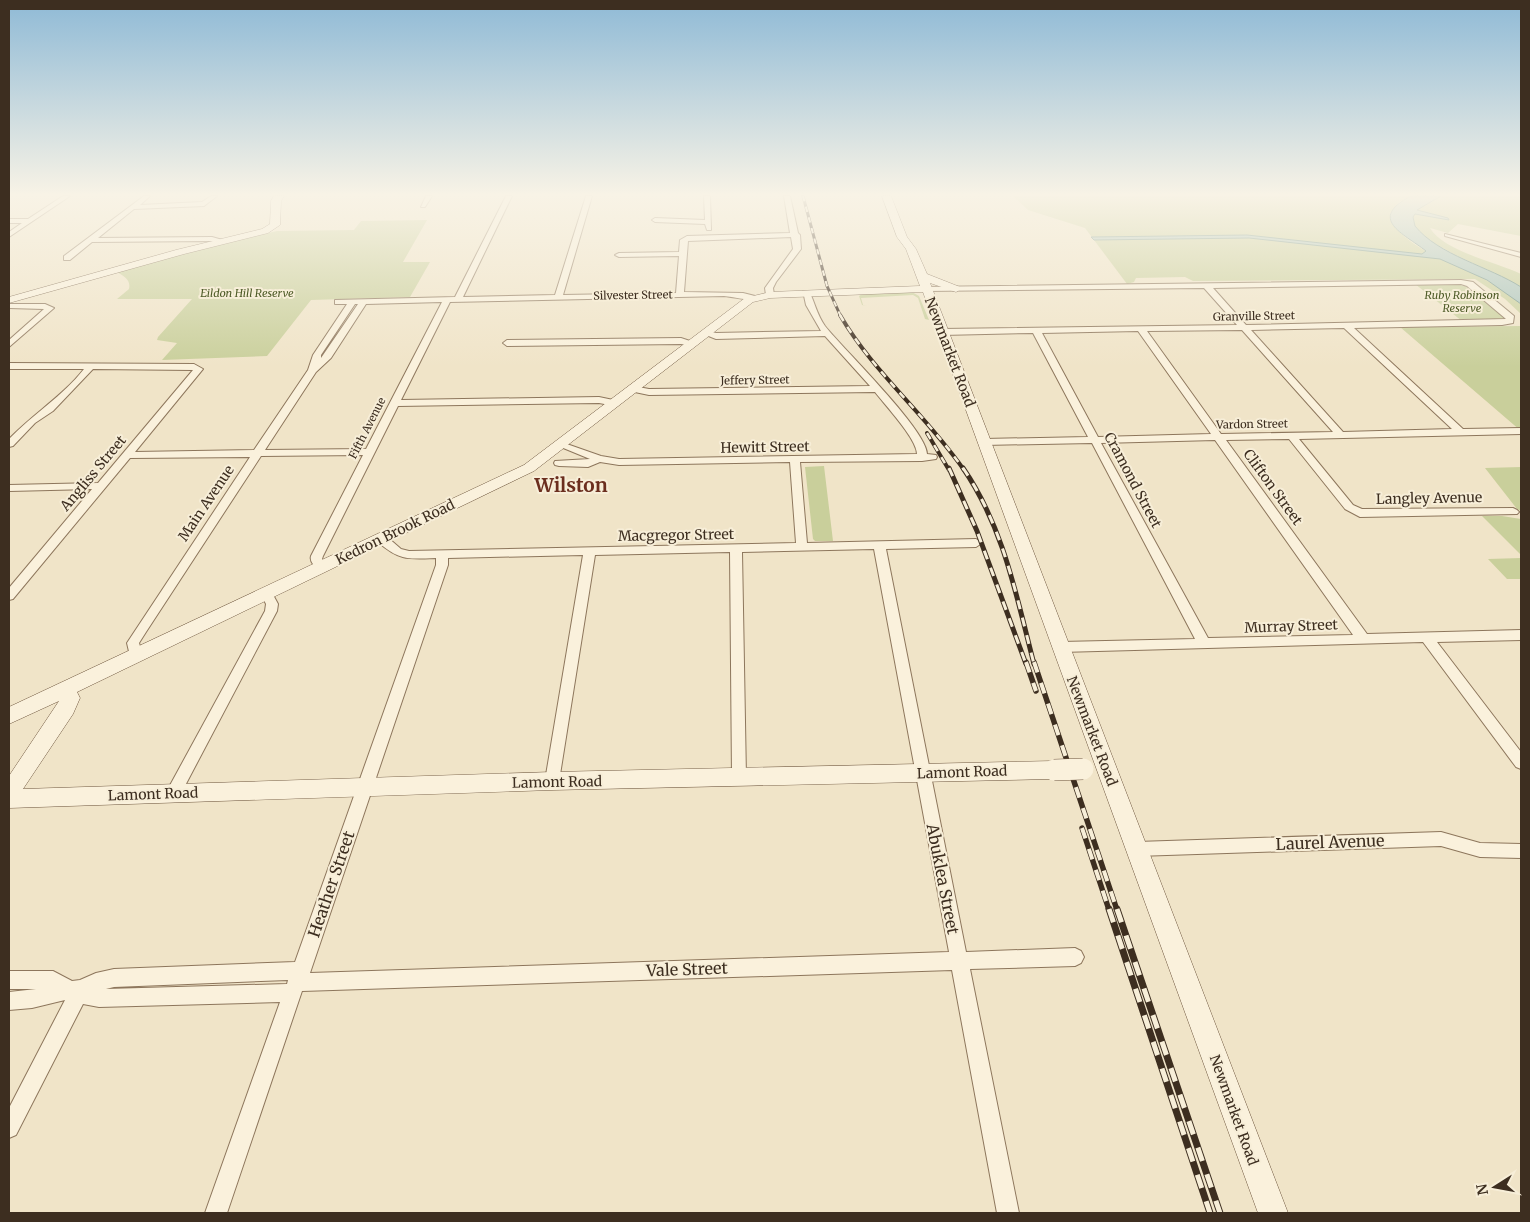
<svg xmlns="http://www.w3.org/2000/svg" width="1530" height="1222" viewBox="0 0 1530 1222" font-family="Merriweather,serif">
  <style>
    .green { fill: #c9cf9b }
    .water { fill: #a9c4bc; stroke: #6f938a }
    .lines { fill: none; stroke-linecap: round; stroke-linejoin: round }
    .street-casing { stroke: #8d765c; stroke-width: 2 }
    .secondary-casing { stroke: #6f573f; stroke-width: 1 }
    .street { fill: #faf1dc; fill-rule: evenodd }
    .secondary { fill: #faf1dc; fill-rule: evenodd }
    .rail-far4-casing { stroke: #3d2e20; stroke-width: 3 }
    .rail-far3-casing { stroke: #3d2e20; stroke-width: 4 }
    .rail-far2-casing { stroke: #3d2e20; stroke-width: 5 }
    .rail-far1-casing { stroke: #3d2e20; stroke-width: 5.5 }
    .rail-casing { stroke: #3d2e20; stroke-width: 7 }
    .rail-far4 { stroke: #f7eed8; stroke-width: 2; stroke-dasharray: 5.5; stroke-linecap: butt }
    .rail-far3 { stroke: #f7eed8; stroke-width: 2.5; stroke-dasharray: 7; stroke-linecap: butt }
    .rail-far2 { stroke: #f7eed8; stroke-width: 3; stroke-dasharray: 9; stroke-linecap: butt }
    .rail-far1 { stroke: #f7eed8; stroke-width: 4; stroke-dasharray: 11; stroke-linecap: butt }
    .rail { stroke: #f7eed8; stroke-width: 5; stroke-dasharray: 14; stroke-linecap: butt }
    .secondary-bridge-casing { stroke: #6f573f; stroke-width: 22; stroke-linecap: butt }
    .secondary-bridge { stroke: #faf1dc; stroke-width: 21 }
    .labels { text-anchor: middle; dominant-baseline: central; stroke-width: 4; stroke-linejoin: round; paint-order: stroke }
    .far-park-label { font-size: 11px; font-style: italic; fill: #4d5a26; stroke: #f7eed8 }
    .far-street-label { font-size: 11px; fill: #3d2e20; stroke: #f7eed8 }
    .street-label { font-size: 14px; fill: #3d2e20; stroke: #f7eed8 }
    .near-street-label { font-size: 16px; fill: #3d2e20; stroke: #f7eed8 }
    .district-label { font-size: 19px; font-weight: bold; fill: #6b2e1e; stroke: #f7eed8 }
  </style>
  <rect width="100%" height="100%" fill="#f0e4c8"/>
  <path class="green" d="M1013 196H1411L1399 202 1390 213C1394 246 1461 265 1486 280 1499 287 1510 295 1521 304V314L1505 299 1475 279 1193 281 1185 277 1136 278 1134 282 1127 284 1085 228 1028 210Z
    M1441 196H1521V236L1458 224 1448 233 1430 228C1443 251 1499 263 1521 274V287C1494 270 1435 251 1416 228 1413 224 1412 219 1414 214L1420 207Z
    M427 220 403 262H430L410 297 311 300 267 356 162 360 177 343 157 340 158 337 192 299H117L129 289C131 280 125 277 117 272L185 252 277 231 354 230 361 221Z
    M1415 284H1455L1465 286 1505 317 1504 319 1462 321Z
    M912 292 919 296 929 320 925 319 918 298 913 295 861 298 863 305 867 306 862 305 859 296 862 294Z
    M1521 326V431L1400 327Z
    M824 466 833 541H815L813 539 805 467Z
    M1521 467V511L1517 509 1485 468Z
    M1482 516H1502L1521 519V555Z
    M1521 558V579H1507L1488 559Z"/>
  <path class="water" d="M1411 196H1441L1417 210 1448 218 1449 220 1415 214 1413 217 1415 226C1438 255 1490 267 1521 287V304L1487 280 1440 259 1249 238 1094 240 1091 237 1247 235 1422 254 1426 251C1403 233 1367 219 1411 196Z"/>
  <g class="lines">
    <defs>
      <path id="street" d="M63 196H70L9 237V232L22 223H9V219H28Z
        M144 196H150L140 205 202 202 211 196H217L204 206 134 209 98 238 212 237 226 241 222 243 212 241 92 242 70 260H64V256Z
        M426 196H432L425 207H421Z
        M506 196H512L463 297 555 295 586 196H592L563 295 676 293 679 256 619 257 615 255 619 253 679 252 680 240 687 236 790 233 784 196H790L798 233 800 235 801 249 776 282 773 288 774 295 770 297 766 295 765 288 793 249 791 237 688 241 684 292 743 293 755 296V300C746 300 734 297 724 296L450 302 401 400 599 397 618 401 620 403 615 406 599 403 398 406 323 556 322 559 328 567 322 571C317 570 309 562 311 556L363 455 261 456 146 632 139 643 143 656 141 660H131L127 643 250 457 130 458 13 599 9 600V588L92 489 9 491V485L98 483 193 370 93 369 53 411 35 423 13 446 9 447V439C33 414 63 396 84 369H9V363L194 364 203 369 135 452 254 450 308 370 313 355 347 304H335V300L455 297ZM442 302 366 449 265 450 316 372 331 358 366 304ZM355 304H358L321 358V355Z
        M704 196H710L711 230H707L705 224 655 222 652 220 655 218 705 220Z
        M1445 234 1521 253V257L1445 236Z
        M1461 280 1473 282 1514 316 1513 323 1502 325 1354 328 1463 429 1521 428V434L1299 439 1353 505 1362 509 1513 508 1517 510 1519 512 1517 514 1360 517 1345 509 1289 439 1226 440 1367 634 1521 630V640L1437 642 1521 752V769L1516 767 1423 642 1061 652 1056 650 1054 647 1056 644 1061 642 1195 639 1092 443 984 445 979 442 984 439 1088 437 1033 333 942 335 938 332 942 329 1237 325 1204 288 926 291H923V287ZM1461 284 1467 286 1506 319 1246 325 1213 288ZM1344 328 1452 429 1343 432 1251 330ZM1242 330 1333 432 1221 434 1147 331ZM1138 331 1211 434 1098 437 1042 333ZM1215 440 1353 635 1208 638 1101 443Z
        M803 291H809C815 303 817 315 825 326 843 349 927 430 927 454L936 455 937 457 936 459 922 461 800 462 807 543 976 539 982 543 976 547 886 549 966 952 1075 948 1081 951 1084 957 1081 963 1075 966 970 969 1019 1213H997L952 970 302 991 227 1213H205L280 1002 99 1007 83 1004 16 1135 9 1138V1108L65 1000 32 1008 9 1010V992L36 989H9V971H53L72 981 80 980 96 973 114 969 295 962 436 565V558C408 559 400 561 378 542L376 539 378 536H386L401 549 409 551 796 543 790 462 619 465 600 462 588 467 559 466 555 465 554 463 555 461 590 459 556 445 561 442 601 456 619 459 917 454C917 439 885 405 875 392L649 395 630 391 628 389 633 386 649 389 870 386 825 336 716 339 701 333 705 330 716 333 821 331 806 305ZM874 549 949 952 310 973 448 565V558L583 555 545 781 547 786 552 787 557 786 559 781 595 555 730 552 732 778 734 783 739 784 744 783 746 778 742 552ZM288 980 287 984 106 989 114 987Z
        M9 304H45L54 308 9 347V340L44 309 9 308Z
        M681 338 696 343 692 346 681 344 507 346 503 343 507 340Z
        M267 590 271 591 278 604 277 611 178 799 173 801 168 799 165 794 168 789 265 611 266 604 261 594Z
        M1441 832 1480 843 1521 844V858L1480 857 1441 846 1137 856 1131 854 1129 849 1131 844 1137 842Z"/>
      <path id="secondary" d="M274 196H284L281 201 280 225 268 233 184 254 9 303V297L176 250 262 229 270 224 271 201Z
        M882 196H891L907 237 916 249 927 274 960 287 961 289 956 292 930 283 1288 1213H1258L923 292 770 298 753 302 534 471 77 692 80 698 73 714 23 789 552 772 1054 761 1061 764 1064 770 1061 776 1054 779 552 790 9 808V776L59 701 9 724V707L524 465 745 298 770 292 920 286 906 249 897 237Z"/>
    </defs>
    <use href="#street" class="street-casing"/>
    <use href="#secondary" class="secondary-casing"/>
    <use href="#street" class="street"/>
    <use href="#secondary" class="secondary"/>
    <defs>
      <path id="rail-far4" d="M803 196 827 286 841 317"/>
      <path id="rail-far3" d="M840 315C873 372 926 415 964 470
        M927 433 949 470"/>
      <path id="rail-far2" d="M949 468 977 531 1026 664
        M963 468C1004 528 1016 595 1034 664"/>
      <path id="rail-far1" d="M1026 662 1036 691
        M1034 662 1117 910
        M1082 828 1109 910"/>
      <path id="rail" d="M1109 909 1210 1213
        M1117 909 1220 1213"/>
    </defs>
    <use href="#rail-far4" class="rail-far4-casing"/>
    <use href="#rail-far3" class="rail-far3-casing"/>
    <use href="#rail-far2" class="rail-far2-casing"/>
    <use href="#rail-far1" class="rail-far1-casing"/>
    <use href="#rail" class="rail-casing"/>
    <use href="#rail-far4" class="rail-far4"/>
    <use href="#rail-far3" class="rail-far3"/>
    <use href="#rail-far2" class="rail-far2"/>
    <use href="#rail-far1" class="rail-far1"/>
    <use href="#rail" class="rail"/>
    <defs>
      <path id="secondary-bridge" d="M1054 770 1083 769"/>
    </defs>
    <use href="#secondary-bridge" class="secondary-bridge-casing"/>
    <use href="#secondary-bridge" class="secondary-bridge"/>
  </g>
  <linearGradient id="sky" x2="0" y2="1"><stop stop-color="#8fbad6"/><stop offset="0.53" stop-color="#f8f3e6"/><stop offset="1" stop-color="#f8f3e6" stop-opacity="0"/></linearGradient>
  <rect width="1530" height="367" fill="url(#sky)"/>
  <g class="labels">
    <g class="far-park-label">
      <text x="247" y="293">Eildon Hill Reserve</text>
      <text x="1462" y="295">Ruby Robinson<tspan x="1462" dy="13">Reserve</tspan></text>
    </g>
    <g class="far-street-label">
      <text transform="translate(633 295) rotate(-1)">Silvester Street</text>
      <text transform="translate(1254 316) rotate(-1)">Granville Street</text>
      <text transform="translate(755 380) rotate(-1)">Jeffery Street</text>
      <text transform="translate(1252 424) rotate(-1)">Vardon Street</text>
      <text transform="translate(367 428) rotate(-63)">Fifth Avenue</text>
    </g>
    <g class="street-label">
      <text transform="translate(950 352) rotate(69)">Newmarket Road</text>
      <text transform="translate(765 447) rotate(-1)">Hewitt Street</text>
      <text transform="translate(93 473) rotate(-50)">Angliss Street</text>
      <text transform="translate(1133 480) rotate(62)">Cramond Street</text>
      <text transform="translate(1273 487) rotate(54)">Clifton Street</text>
      <text transform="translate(1429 498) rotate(-1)">Langley Avenue</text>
      <text transform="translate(206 503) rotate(-56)">Main Avenue</text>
      <text transform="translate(395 532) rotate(-26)">Kedron Brook Road</text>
      <text transform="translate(676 535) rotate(-1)">Macgregor Street</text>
      <text transform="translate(1291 626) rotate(-2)">Murray Street</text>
      <text transform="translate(1092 731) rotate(69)">Newmarket Road</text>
      <text transform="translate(962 772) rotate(-2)">Lamont Road</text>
      <text transform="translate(557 782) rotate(-1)">Lamont Road</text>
      <text transform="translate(153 794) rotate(-2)">Lamont Road</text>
      <text transform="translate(1234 1110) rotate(70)">Newmarket Road</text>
    </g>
    <g class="near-street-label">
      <text transform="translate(1330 842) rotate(-2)">Laurel Avenue</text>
      <text transform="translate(943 879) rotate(79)">Abuklea Street</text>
      <text transform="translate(331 884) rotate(-71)">Heather Street</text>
      <text transform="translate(687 969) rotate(-2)">Vale Street</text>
    </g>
    <g class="district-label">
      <text x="571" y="485">Wilston</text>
    </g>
  </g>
  <rect width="1530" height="1222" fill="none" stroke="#3d2e20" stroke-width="20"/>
  <g transform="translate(1495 1187) rotate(259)" stroke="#f7eed8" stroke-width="4" paint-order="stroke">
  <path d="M0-4L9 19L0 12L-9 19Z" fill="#3d2e20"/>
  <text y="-8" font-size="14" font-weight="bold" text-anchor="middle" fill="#3d2e20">N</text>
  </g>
</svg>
